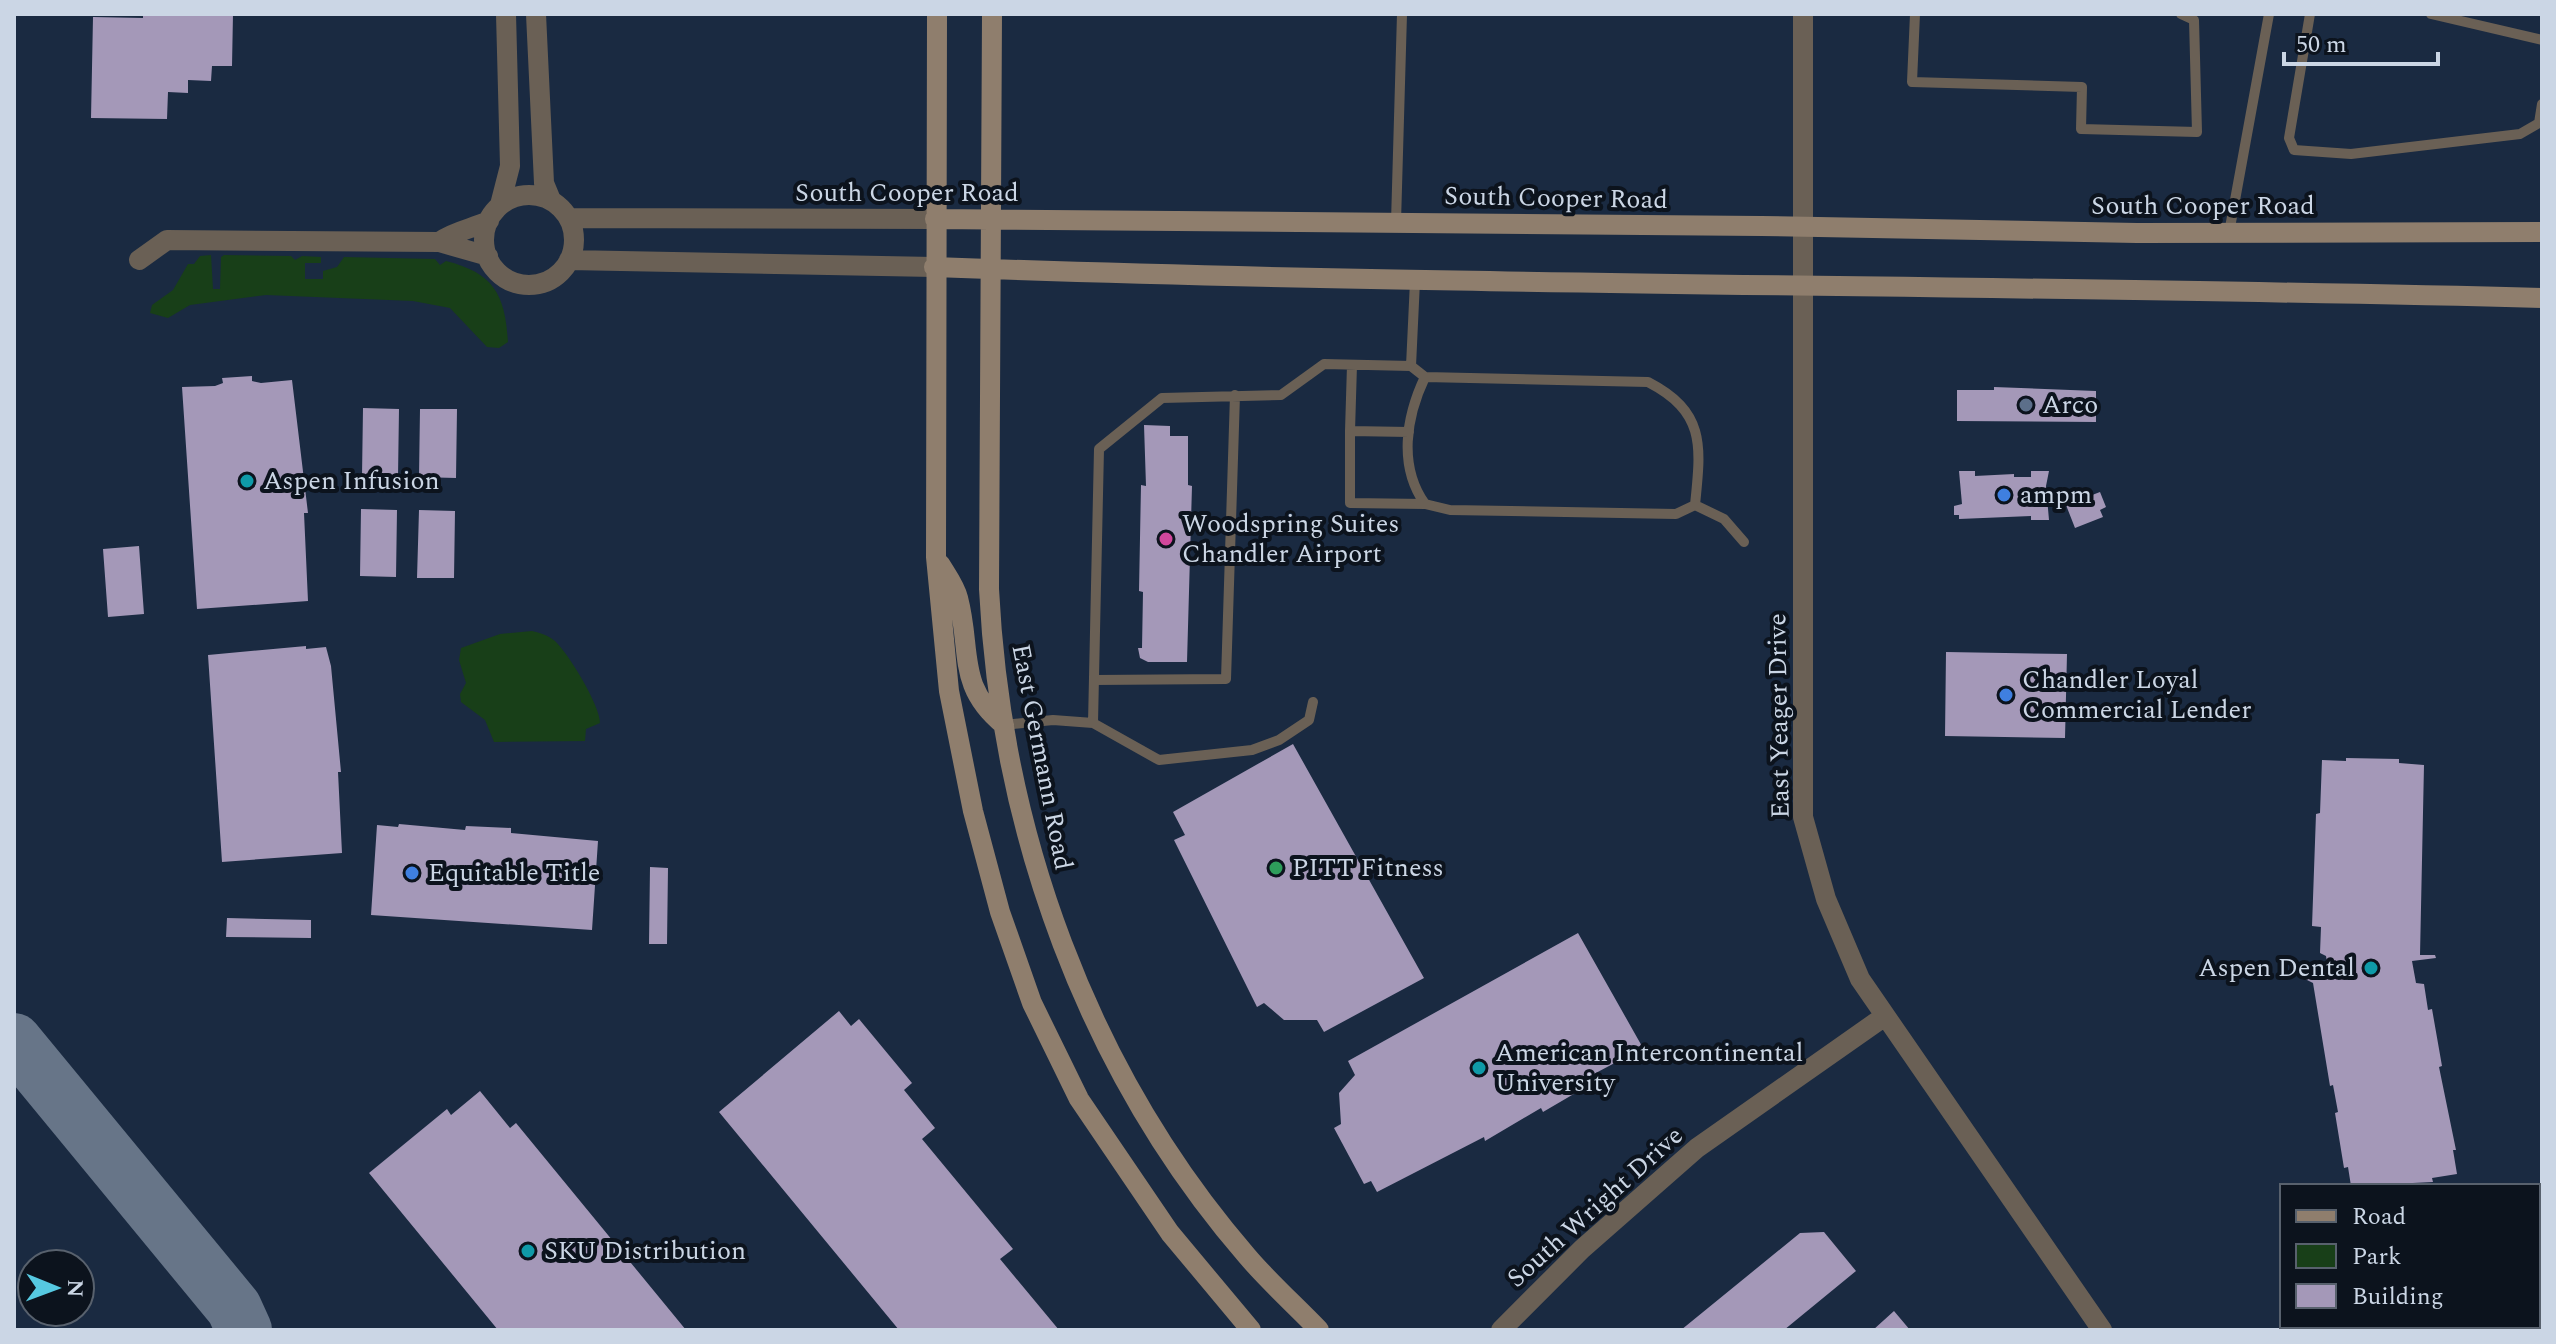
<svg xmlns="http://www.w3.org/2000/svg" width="2556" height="1344" viewBox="0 0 2556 1344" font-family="Spectral,serif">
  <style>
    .green { fill: #183f18 }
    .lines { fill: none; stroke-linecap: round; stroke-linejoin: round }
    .taxiway { stroke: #677588; stroke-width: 56 }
    .building { fill: #a498b8 }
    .service { stroke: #6a6055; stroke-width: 10 }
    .minor { stroke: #6a6055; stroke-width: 20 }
    .tertiary { stroke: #6a6055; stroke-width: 20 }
    .secondary { stroke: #8f7e6d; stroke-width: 20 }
    .service-dot { fill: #5c6f8a; stroke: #0c131d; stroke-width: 3 }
    .culture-dot { fill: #0f9aa8; stroke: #0c131d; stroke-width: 3 }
    .shop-dot { fill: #3f7fe0; stroke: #0c131d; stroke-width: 3 }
    .hotel-dot { fill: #d1479c; stroke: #0c131d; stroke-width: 3 }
    .leisure-dot { fill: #2e9e5b; stroke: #0c131d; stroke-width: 3 }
    .labels { text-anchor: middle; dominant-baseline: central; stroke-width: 8; stroke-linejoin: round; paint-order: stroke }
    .street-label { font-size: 26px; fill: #cbd6e5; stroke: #0c131d }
    .poi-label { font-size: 26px; fill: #cbd6e5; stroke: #0c131d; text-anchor: start }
  </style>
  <rect width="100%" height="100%" fill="#1a2a41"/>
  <path class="green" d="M211 255 213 289H220L221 257 224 255 291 256 295 260 302 256 321 257V263H305V279H323V271L337 267 344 257 435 259 440 265 446 261C493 273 505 293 508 342L499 348 487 347 450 308 413 301 266 295 190 305 168 318 150 313 152 305 173 290 188 264H194L200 256Z
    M532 631C540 633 548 635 555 641 568 653 600 705 600 723L586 729 585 741 494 742 485 720 461 702 460 694 466 683 459 660 461 648 500 634Z"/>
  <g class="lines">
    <path class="taxiway" d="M14 1041 234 1308 244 1330"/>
  </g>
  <path class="building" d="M143 14H233L232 66H212L211 81 188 80V93L168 92 167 119 91 118 93 17 143 18Z
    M252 376V381L261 383 292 380 308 513H304L308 601 197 609 182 387 215 386 223 383 222 378Z
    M1994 387 2096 391V422L1957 421V390H1994Z
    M363 408 399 409 398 477 362 476Z
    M420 409H457L456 478 419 477Z
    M1144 425 1170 426V436H1188V485L1192 486 1187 662H1148L1140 658 1138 648H1142L1143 592 1139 591 1141 485 1146 486Z
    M1959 471H1975V476L2014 474V477H2031V471H2049L2046 486 2049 520H2031V516L1959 519V515H1954V506L1962 504Z
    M2100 492 2106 507 2100 510 2103 517 2075 528 2066 505Z
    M361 509 397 510 396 577 360 576Z
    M419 510 455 511 454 578H417Z
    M139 546 144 614 108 617 103 549Z
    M306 646V649L326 647 331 666 341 772H338L342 853 222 862 208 655Z
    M1946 652 2067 654 2065 738 1945 736Z
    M1293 744 1424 978 1324 1032 1317 1020H1284L1264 1003 1257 1007 1174 840 1185 835 1173 812Z
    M2346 758 2399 759V763L2424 765 2420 955H2435L2436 958 2412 961 2416 983 2424 984 2428 1010 2432 1009 2442 1066 2439 1067 2456 1150H2453L2457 1174 2432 1178 2433 1182 2351 1186 2348 1167 2344 1168 2335 1113 2338 1112 2333 1085 2330 1086 2313 983 2305 979 2329 975 2326 956 2320 953 2321 927 2312 926 2316 814 2320 813 2322 760 2346 761Z
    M399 824 465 830 466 826 511 828V833L598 841 592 930 371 915 377 825 398 827Z
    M650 867 668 868 667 944H649Z
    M227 918 311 920V938L226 937Z
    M1578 933 1643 1048 1592 1075 1596 1081 1543 1112 1541 1108 1485 1141 1484 1137 1377 1192 1371 1181 1364 1184 1334 1128 1341 1124 1339 1093 1355 1075 1348 1061Z
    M839 1011 851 1026 859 1019 912 1083 904 1090 935 1128 922 1139 1013 1249 1000 1259 1059 1330H899L719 1112Z
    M480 1091 510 1128 516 1123 686 1330H498L369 1173 447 1109 451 1115Z
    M1824 1232 1856 1271 1784 1330H1681L1800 1233Z
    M1894 1311 1910 1330H1873Z
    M2337 1326H2456L2458 1330H2330Z"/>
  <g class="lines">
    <path class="service" d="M1915 14 1912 82 2082 87 2081 129 2197 132 2194 20 2181 14
      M2310 14 2289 138 2294 150 2351 154 2520 134 2539 123 2542 104
      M2431 14 2542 40
      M1396 222 1402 14
      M2229 233 2269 14
      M1352 365 1350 431 1409 432
      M1411 366 1425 377 1648 382C1706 412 1701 446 1695 505L1724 519 1744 542
      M1425 377C1406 417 1398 466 1425 504L1450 510 1676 514 1695 505
      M1350 431V503L1425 504
      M1094 680 1226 679 1235 395
      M1093 723 1099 449 1162 398 1281 395 1324 364 1411 366 1415 281
      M1004 725 1053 720 1093 723 1159 760 1252 750 1279 740 1309 720 1313 702"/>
    <path class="minor" d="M1803 14V817L1826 899 1860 979 2102 1330
      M1501 1330 1582 1249 1697 1148 1885 1016"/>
    <path class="tertiary" d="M536 14 544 183 551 200
      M484 240a45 45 0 1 1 90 0a45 45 0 1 1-90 0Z
      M500 205 510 166 506 14
      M569 218 935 219
      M439 242C454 231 471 229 489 221
      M139 260 167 240 439 242 488 256
      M569 260 934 267"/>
    <path class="secondary" d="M937 14 936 557 949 691 973 811 1000 912 1032 1003 1079 1099 1170 1233 1251 1330
      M992 14 989 589C1001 831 1087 1071 1247 1256 1269 1282 1295 1305 1319 1330
      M935 219 1761 226 2137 233 2542 232
      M934 267C1470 287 2006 284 2542 298
      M940 564C946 574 955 586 958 598 972 651 956 686 1004 725"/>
  </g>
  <circle class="service-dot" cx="2026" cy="405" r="8"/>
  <g class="culture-dot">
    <circle cx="247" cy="481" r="8"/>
    <circle cx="2371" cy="968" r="8"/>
    <circle cx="1479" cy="1068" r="8"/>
    <circle cx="528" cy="1251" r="8"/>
  </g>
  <g class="shop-dot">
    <circle cx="2004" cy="495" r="8"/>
    <circle cx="2006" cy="695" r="8"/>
    <circle cx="412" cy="873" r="8"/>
  </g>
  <circle class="hotel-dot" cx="1166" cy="539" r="8"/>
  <circle class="leisure-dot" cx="1276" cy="868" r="8"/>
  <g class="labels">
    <g class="street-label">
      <text x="907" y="193">South Cooper Road</text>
      <text transform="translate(1556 198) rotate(1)">South Cooper Road</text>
      <text x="2203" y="206">South Cooper Road</text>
      <text transform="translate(1779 716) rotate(-91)">East Yeager Drive</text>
      <text transform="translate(1042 757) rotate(79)">East Germann Road</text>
      <text transform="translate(1595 1207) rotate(-42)">South Wright Drive</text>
    </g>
    <g class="poi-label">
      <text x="2042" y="405">Arco</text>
      <text x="263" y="481">Aspen Infusion</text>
      <text x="2020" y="495">ampm</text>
      <text x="1182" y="524">Woodspring Suites<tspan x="1182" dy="30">Chandler Airport</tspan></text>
      <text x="2022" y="680">Chandler Loyal<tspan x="2022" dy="30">Commercial Lender</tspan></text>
      <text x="1292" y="868">PITT Fitness</text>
      <text x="428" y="873">Equitable Title</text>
      <text x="2355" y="968" text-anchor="end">Aspen Dental</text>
      <text x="1495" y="1053">American Intercontinental<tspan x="1495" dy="30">University</tspan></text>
      <text x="544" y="1251">SKU Distribution</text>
    </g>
  </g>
  <rect width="2556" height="1344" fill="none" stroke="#cbd6e5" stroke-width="32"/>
  <rect x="2280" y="1184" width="260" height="144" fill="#0c131d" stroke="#58616d" stroke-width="2"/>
  <rect x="2296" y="1210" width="40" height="12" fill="#8f7e6d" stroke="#58616d" stroke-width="2"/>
  <text x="2352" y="1224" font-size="24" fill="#cbd6e5">Road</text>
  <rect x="2296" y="1244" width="40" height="24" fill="#183f18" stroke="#58616d" stroke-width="2"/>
  <text x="2352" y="1264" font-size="24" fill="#cbd6e5">Park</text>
  <rect x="2296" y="1284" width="40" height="24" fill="#a498b8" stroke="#58616d" stroke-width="2"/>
  <text x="2352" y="1304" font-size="24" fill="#cbd6e5">Building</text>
  <g transform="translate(56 1288) rotate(91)"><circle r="38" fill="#0c131d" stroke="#58616d" stroke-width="2"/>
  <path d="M0-6L14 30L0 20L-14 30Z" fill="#56c9e1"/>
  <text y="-12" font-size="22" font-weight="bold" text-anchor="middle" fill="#cbd6e5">N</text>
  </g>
  <path d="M2284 52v12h154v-12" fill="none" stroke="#cbd6e5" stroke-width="4"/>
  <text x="2296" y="52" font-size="24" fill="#cbd6e5" stroke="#0c131d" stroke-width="6" paint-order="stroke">50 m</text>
</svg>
